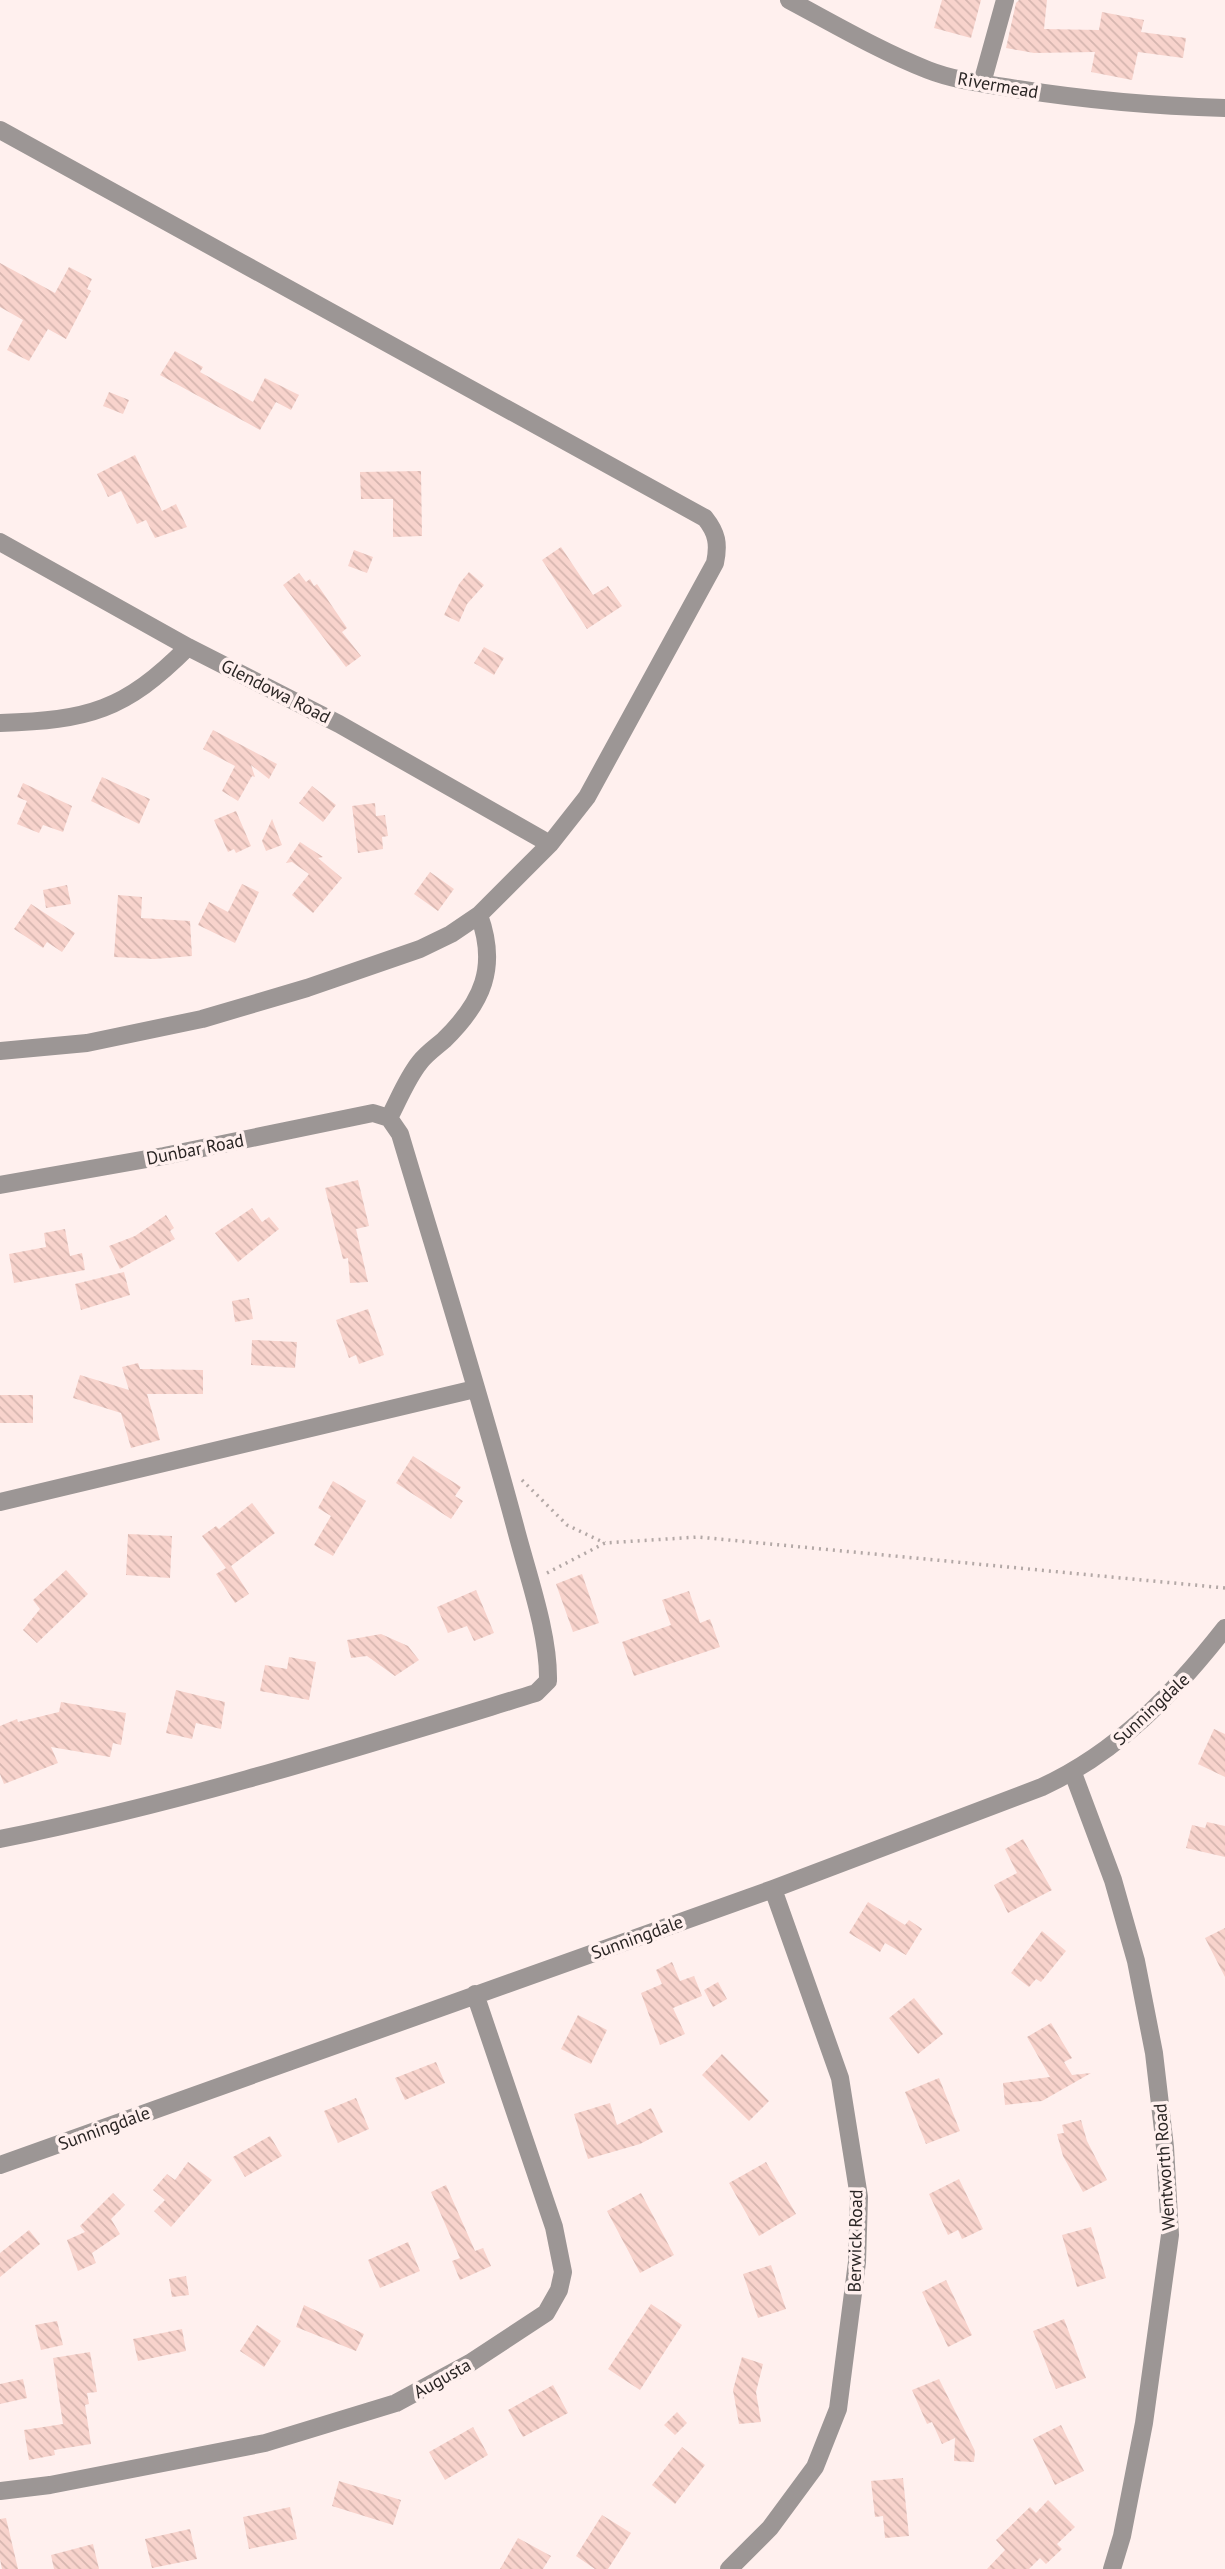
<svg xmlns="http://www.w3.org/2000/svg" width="1225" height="2569" viewBox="0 0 1225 2569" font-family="'PT Sans',sans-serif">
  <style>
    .building { fill: url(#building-back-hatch) }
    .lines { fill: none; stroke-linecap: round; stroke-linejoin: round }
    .path { stroke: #b3a8a6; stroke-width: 3.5; stroke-dasharray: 2 5; stroke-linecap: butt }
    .minor { stroke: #9c9695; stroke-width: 18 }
    .labels { text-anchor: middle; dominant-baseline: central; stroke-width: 7; stroke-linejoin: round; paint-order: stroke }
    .street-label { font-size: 18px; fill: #2a2524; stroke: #fff0ee }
  </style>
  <defs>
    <pattern id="building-back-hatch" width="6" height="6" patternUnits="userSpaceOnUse" patternTransform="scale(1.75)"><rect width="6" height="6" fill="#f8d3cc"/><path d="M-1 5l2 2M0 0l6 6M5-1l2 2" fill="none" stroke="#d5b5af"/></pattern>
  </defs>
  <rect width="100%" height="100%" fill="#fff0ee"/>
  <path class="building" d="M942 0H981L971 38 934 28Z
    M1019 0H1047L1044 29 1099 30 1102 12 1144 20 1141 32 1186 38 1183 58 1138 52 1132 80 1091 72 1095 52 1034 53 1006 48 1016 3Z
    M0 263 55 293 69 267 92 279 87 289 91 291 66 339 48 329 29 361 7 350 23 320 0 307Z
    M175 351 203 367 200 372 253 402 265 378 299 395 291 410 276 402 260 430 160 375Z
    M109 392 129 400 123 414 103 406Z
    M135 455 162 511 176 504 187 527 155 538 146 520 137 524 121 491 108 497 97 474Z
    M421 471 422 536 393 537V499H361L360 472Z
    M561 547 593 595 608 586 622 606 587 629 542 560Z
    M354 550 373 557 367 573 348 566Z
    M469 572 484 585 467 604 459 622 444 615 459 584Z
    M299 573 306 582 310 579 314 586 317 584 347 628 342 632 361 656 346 667 283 585Z
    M484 647 504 658 494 675 474 663Z
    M213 730 277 764 269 779 251 765 255 777 252 776 238 801 222 791 235 766 203 749Z
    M102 777 150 799 139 824 91 801Z
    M23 783 72 806 63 832 43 825 39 833 17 824 27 801 17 797Z
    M312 786 336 805 323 822 299 803Z
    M375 803 376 816 385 815 388 836 382 837 383 849 358 853 352 806Z
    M236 811 251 846 236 853 234 849 228 852 214 820Z
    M272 819 282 845 266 851 262 841Z
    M300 842 323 857 318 858 342 878 313 913 292 895 309 874 292 862 286 863Z
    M430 872 454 889 438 911 414 894Z
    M242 884 259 892 235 943 198 925 209 902 228 912Z
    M67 885 71 904 46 908 43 890Z
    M118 895 142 897 141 918 190 921 192 956 154 959 114 957Z
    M31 904 75 933 62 952 47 942 43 948 14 929Z
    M358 1180 369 1226 356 1229 368 1282 350 1283 348 1258 343 1259 325 1188Z
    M252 1208 262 1222 269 1217 279 1229 238 1262 215 1233Z
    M166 1215 174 1228 170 1231 175 1239 120 1269 109 1246 135 1236Z
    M65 1229 70 1256 82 1253 85 1270 14 1283 9 1254 46 1247 44 1233Z
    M124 1272 130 1295 81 1310 75 1284Z
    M249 1298 253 1319 235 1322 232 1301Z
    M368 1309 384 1355 359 1364 356 1355 349 1358 336 1320Z
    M252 1340 297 1342 295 1368 251 1365Z
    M138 1363 140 1369 203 1370V1394H147L160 1440 131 1448 121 1413 73 1398 80 1375 129 1390 122 1367Z
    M0 1395H33V1423H0Z
    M413 1456 461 1487 455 1496 463 1501 451 1519 396 1483Z
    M333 1481 366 1501 333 1556 314 1545 331 1516 318 1508Z
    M252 1503 275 1533 231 1566 249 1594 235 1603 216 1574 226 1568 202 1536 216 1526 219 1529Z
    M128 1534 172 1536 170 1578 126 1575Z
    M66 1570 88 1594 37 1643 23 1630 40 1609 33 1600Z
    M582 1574 599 1623 573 1632 556 1584Z
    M476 1590 494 1633 474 1641 467 1626 448 1633 437 1607Z
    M689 1591 700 1623 710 1619 720 1647 634 1676 622 1642 671 1625 662 1600Z
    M381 1634 408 1646 419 1660 395 1676 367 1656 351 1658 347 1640Z
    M289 1657 316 1662 309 1700 260 1691 265 1665 287 1669Z
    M176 1690 225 1702 221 1729 196 1723 192 1739 166 1733Z
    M61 1702 126 1713 121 1745 113 1743 110 1757 51 1747 58 1763 4 1784 0 1774V1726L17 1719 18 1722 59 1712Z
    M1214 1729 1225 1734V1777L1198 1764Z
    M1207 1822 1225 1826V1857L1186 1848 1192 1825 1205 1828Z
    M1023 1839 1052 1890 1008 1913 994 1885 1017 1873 1005 1849Z
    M868 1902 905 1925 909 1920 922 1929 906 1955 885 1943 880 1952 849 1933Z
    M1225 1928V1977L1205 1938Z
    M1042 1931 1066 1951 1041 1982 1036 1979 1029 1987 1011 1973Z
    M672 1962 680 1981 694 1976 702 1996 673 2008 685 2034 660 2045 641 1993 662 1984 656 1970Z
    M718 1982 727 1999 713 2007 704 1990Z
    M914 1998 943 2034 918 2054 889 2018Z
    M578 2015 607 2030 591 2064 561 2049Z
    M1051 2023 1072 2058 1064 2062 1072 2075 1091 2073 1042 2101 1005 2105 1003 2083 1050 2077 1027 2037Z
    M722 2054 769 2101 749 2121 702 2075Z
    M436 2062 445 2083 405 2100 395 2078Z
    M939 2078 960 2131 926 2144 905 2092Z
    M356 2098 369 2129 338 2143 324 2111Z
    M610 2103 617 2125 651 2108 663 2132 640 2144 588 2159 574 2114Z
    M1081 2120 1087 2141 1107 2180 1083 2192 1063 2156 1057 2134 1064 2133 1062 2125Z
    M270 2136 282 2156 245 2177 233 2157Z
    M188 2162 212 2180 171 2227 154 2211 165 2200 153 2190 167 2174 175 2180Z
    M766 2162 796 2214 759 2236 729 2183Z
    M959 2179 983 2229 962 2239 958 2230 948 2235 929 2194Z
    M446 2185 475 2251 483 2248 491 2266 460 2280 452 2261 460 2258 431 2192Z
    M113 2193 125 2205 111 2219 120 2234 92 2253 96 2263 78 2271 67 2240 85 2232 80 2226Z
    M641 2193 674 2255 640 2273 607 2211Z
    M1091 2227 1106 2278 1077 2287 1062 2235Z
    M29 2230 40 2244 0 2277V2253Z
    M408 2242 420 2271 380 2288 368 2260Z
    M771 2265 786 2309 758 2318 743 2274Z
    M186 2276 189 2295 172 2297 169 2279Z
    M946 2280 972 2335 948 2347 922 2292Z
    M651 2304 682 2325 640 2390 608 2369Z
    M304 2305 364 2334 356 2351 296 2327Z
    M1064 2319 1086 2378 1056 2389 1033 2331Z
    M57 2321 63 2345 41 2350 35 2325Z
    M257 2325 281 2341 264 2367 240 2351Z
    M182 2329 186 2351 138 2361 133 2339Z
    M90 2352 97 2392 87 2393 89 2404 85 2405 91 2444 54 2450 55 2455 29 2460 24 2430 63 2424 53 2358Z
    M742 2357 763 2364 756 2392 761 2422 739 2424 733 2390Z
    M23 2379 27 2398 0 2404V2384Z
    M939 2379 975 2451 974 2462 954 2461 955 2438 942 2444 932 2422 927 2424 912 2390Z
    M553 2385 568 2413 523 2437 508 2410Z
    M677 2412 687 2423 675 2435 664 2425Z
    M1061 2425 1084 2471 1055 2485 1033 2439Z
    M473 2427 488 2455 445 2480 429 2452Z
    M682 2447 705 2465 675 2504 652 2485Z
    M903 2478 909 2536 885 2538 883 2516 875 2517 871 2481Z
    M339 2481 401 2500 393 2525 332 2506Z
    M1048 2500 1075 2527 1057 2544 1062 2549 1046 2564 1040 2558 1029 2569H987L1005 2550 996 2540 1030 2507 1036 2513Z
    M290 2507 297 2539 249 2549 243 2517Z
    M602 2515 631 2533 608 2569H595L576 2556Z
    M6 2518 18 2569H2L0 2559V2519Z
    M190 2529 197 2559 152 2568 145 2539Z
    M518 2538 551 2556 543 2569H500Z
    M93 2544 99 2569H54L51 2555Z"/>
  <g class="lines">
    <path class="path" d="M522 1480 567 1525 605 1543
      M547 1573 605 1543 698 1537 1225 1588"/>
    <path class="minor" d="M789 0C834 24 880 51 928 70 956 81 987 84 1017 89 1086 100 1155 106 1225 108
      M982 83 1005 0
      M0 130 705 518C717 533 719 544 715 563L587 797 550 844 479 915 451 934 420 949 307 988 202 1019 87 1043 0 1051
      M0 542 188 647 339 724 550 844
      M0 723C89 720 124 711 188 647
      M389 1118C399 1099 407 1078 420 1062 427 1053 436 1047 444 1040 483 1002 498 967 479 915
      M0 1185 164 1156 373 1113 389 1118
      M0 1502 475 1389
      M1073 1773 1113 1880 1136 1961 1154 2053 1165 2147 1170 2235 1144 2423 1122 2536 1112 2569
      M0 1839C182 1803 359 1747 536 1693L548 1681C549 1633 527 1573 515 1526 480 1395 439 1265 400 1134L389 1118
      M0 2165 773 1889 1042 1787C1118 1752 1174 1693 1225 1628
      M0 2491 50 2485 265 2443 396 2403 470 2363 546 2313 559 2290 563 2272 554 2227 475 1994
      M729 2569 770 2528 815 2467 838 2409 857 2262 859 2197 840 2078 773 1889"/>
  </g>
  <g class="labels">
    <g class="street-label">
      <text transform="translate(998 85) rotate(10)">Rivermead</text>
      <text transform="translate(276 691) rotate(27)">Glendowa Road</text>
      <text transform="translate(195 1149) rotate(-11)">Dunbar Road</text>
      <text transform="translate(1151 1709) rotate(-43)">Sunningdale</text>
      <text transform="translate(637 1937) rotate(-20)">Sunningdale</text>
      <text transform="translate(104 2128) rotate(-20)">Sunningdale</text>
      <text transform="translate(1164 2167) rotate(-94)">Wentworth Road</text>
      <text transform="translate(855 2241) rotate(-89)">Berwick Road</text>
      <text transform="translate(442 2378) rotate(-29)">Augusta</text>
    </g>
  </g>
</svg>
